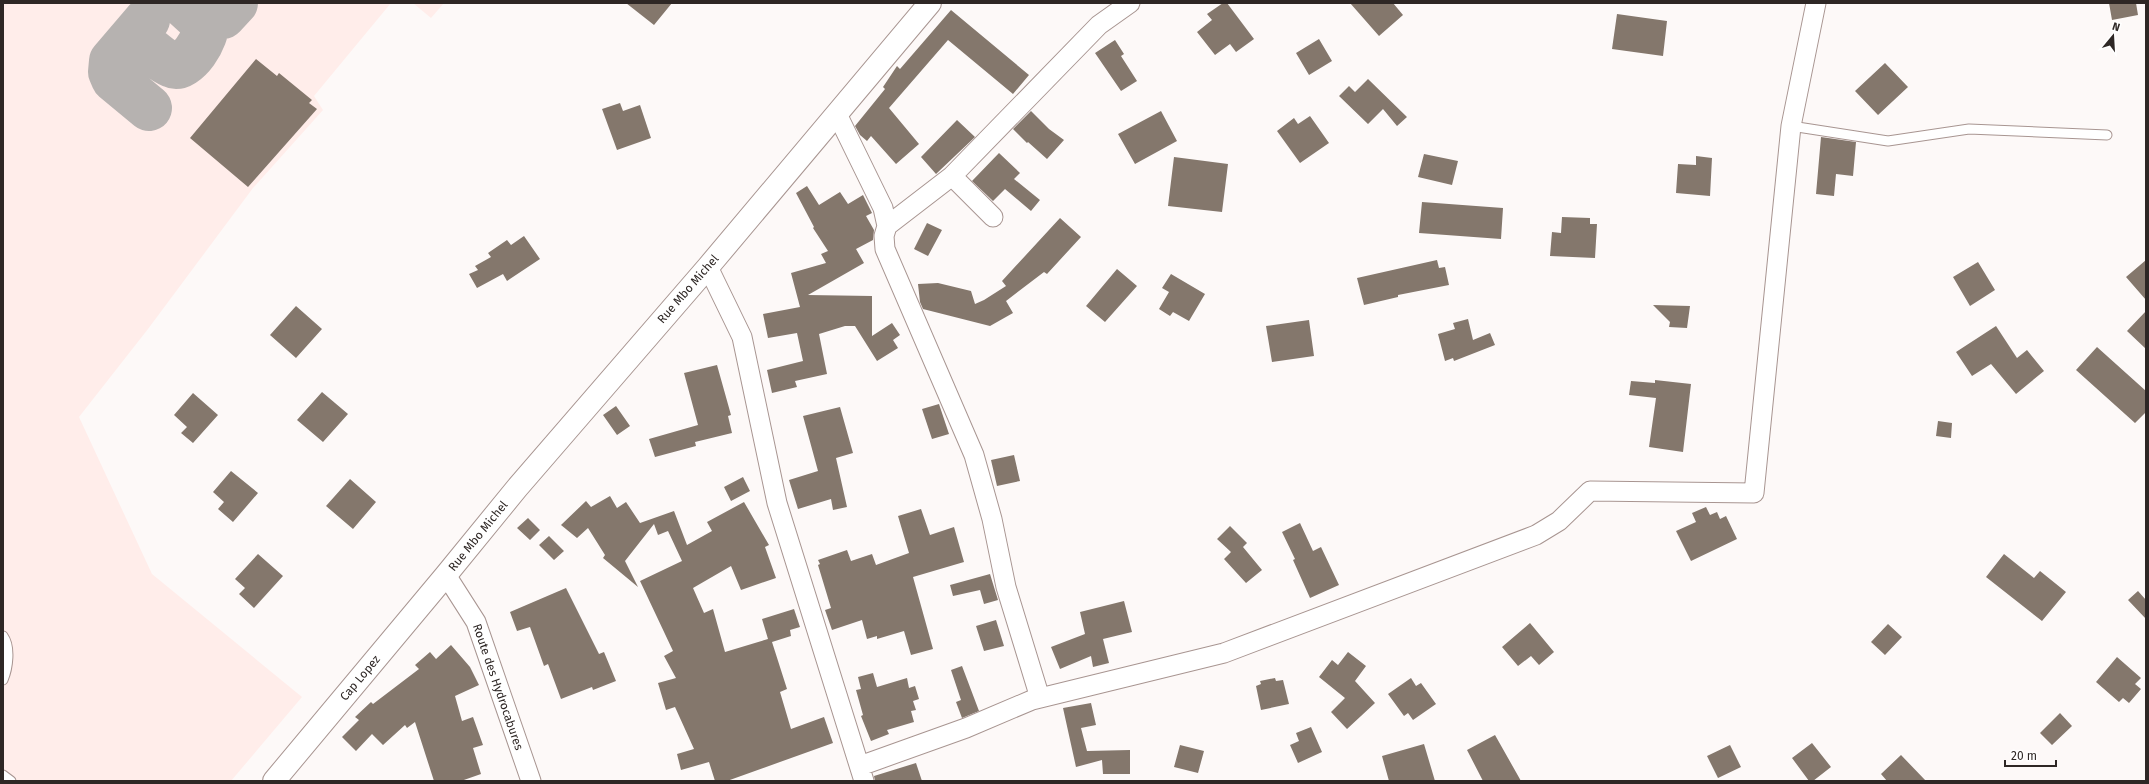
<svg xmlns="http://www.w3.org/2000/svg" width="2149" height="784" viewBox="0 0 2149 784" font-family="'Fira Sans',sans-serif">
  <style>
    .built { fill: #ffedea }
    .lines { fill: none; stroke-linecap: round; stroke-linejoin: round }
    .taxiway { stroke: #b6b2b0; stroke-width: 46 }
    .building { fill: #84776c }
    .lane-casing { stroke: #a89591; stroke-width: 11 }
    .street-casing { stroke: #a89591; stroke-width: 21 }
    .secondary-casing { stroke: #a89591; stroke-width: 24 }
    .lane { stroke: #fff; stroke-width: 9 }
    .street { stroke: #fff; stroke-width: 19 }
    .secondary { stroke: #fff; stroke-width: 22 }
    .labels { text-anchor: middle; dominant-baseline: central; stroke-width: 3.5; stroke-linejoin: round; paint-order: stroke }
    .street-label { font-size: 12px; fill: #2e2725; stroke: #fff }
  </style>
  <rect width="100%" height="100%" fill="#fdf9f8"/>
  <path class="built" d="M3 3H391L314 96 323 110 253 188 148 329 79 417 152 574 302 697 231 781H3Z
    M413 3H444L431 18Z"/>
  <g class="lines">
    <path class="taxiway" d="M207 3 223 16 235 3
      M147 20 112 61 111 72 114 79 149 108
      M128 42C148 42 155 58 172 65 186 72 209 36 205 24L182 3"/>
  </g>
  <path class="building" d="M626 3H672L654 25Z
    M1223 3H1227L1254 39 1236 52 1230 44 1215 55 1197 32 1212 20 1207 14Z
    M1350 3H1393L1403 15 1379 36Z
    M2109 3H2136L2138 15 2112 20Z
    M951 10 1029 75 1013 94 948 40 889 108 919 144 896 164 871 136 867 141 860 135 855 126 885 89 883 87 897 66 900 69Z
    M1617 14 1667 21 1663 56 1612 49Z
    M1319 39 1332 61 1309 75 1296 53Z
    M1115 40 1124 54 1121 56 1137 81 1121 91 1095 53Z
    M256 59 277 76 279 73 312 100 309 103 317 109 248 187 190 138Z
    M1885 63 1908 87 1878 115 1855 91Z
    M1368 79 1407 117 1397 126 1383 109 1368 124 1339 96 1349 86 1355 92Z
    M620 103 623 111 640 105 651 138 617 150 602 109Z
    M1031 111 1049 129 1064 140 1047 159 1028 142 1027 143 1013 129Z
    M1161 111 1177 141 1135 164 1118 134Z
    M1310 116 1329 143 1300 163 1277 131 1294 118 1298 124Z
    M957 120 975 137 936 174 921 157Z
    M1821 137 1856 142 1853 176 1836 174 1834 196 1816 194Z
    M999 153 1020 173 1014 179 1040 200 1031 211 1005 189 993 201 972 181Z
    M1424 154 1458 161 1452 185 1418 177Z
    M1696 156 1712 158 1710 196 1676 193 1678 164 1696 165Z
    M1174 157 1228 164 1222 212 1168 206Z
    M807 186 819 205 840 192 848 204 863 195 872 213 866 216 874 230 873 240 856 249 864 263 808 295 872 296V336L892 323 900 335 893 340 898 348 877 361 855 326H845L819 334 827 374 795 381 797 387 772 393 767 370 803 361 797 333 768 338 763 314 800 307 791 273 826 263 821 254 828 251 813 228 814 227 796 193Z
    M1422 202 1503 208 1501 239 1419 233Z
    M1562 217 1590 218V224H1597L1595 258 1550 256 1552 232 1561 233Z
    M1060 218 1081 237 1047 274 1044 272 1006 301 1013 313 990 326 923 309 920 302 918 284 938 283 971 291 975 304 984 300 1006 286 1002 281Z
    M927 223 942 230 928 256 914 249Z
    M524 236 540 259 507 281 503 274 477 288 469 274 478 270 475 266 491 257 488 253 507 240 511 245Z
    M1437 260 1439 268 1445 267 1449 285 1398 295V297L1364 305 1357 278Z
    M2146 260V300L2126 277Z
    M1978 262 1995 290 1970 306 1953 277Z
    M1117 269 1137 286 1105 322 1086 306Z
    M1171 274 1205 294 1189 321 1173 312 1170 316 1159 309 1169 292 1162 288Z
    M1653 305 1690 306 1687 328 1669 327 1670 322Z
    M296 306 322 329 296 358 270 335Z
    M2146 311V349L2127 331Z
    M1468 319 1473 340 1490 333 1495 345 1454 361 1453 358 1445 361 1438 334 1455 329 1453 323Z
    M1309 320 1314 356 1272 362 1266 326Z
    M1996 326 2017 358 2027 350 2044 371 2016 394 1991 364 1972 376 1956 352Z
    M2097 347 2146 391V412L2135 423 2076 370Z
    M717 365 731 415 728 416 732 433 695 442 696 446 655 457 649 439 698 425 684 373Z
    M1655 380 1691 384 1683 452 1649 447 1656 398 1629 395 1631 381 1655 383Z
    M322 392 348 414 323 442 297 420Z
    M193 393 218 415 193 443 181 433 187 427 174 415Z
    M939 404 949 434 932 439 922 409Z
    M616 406 630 426 617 435 603 415Z
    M840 407 853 453 836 458 847 507 833 510 831 499 798 509 789 480 818 471 803 416Z
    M1938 421 1952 423 1951 438 1936 436Z
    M1014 455 1020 481 997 486 991 460Z
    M231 471 258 493 233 522 218 509 224 502 213 492Z
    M743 477 750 491 731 501 724 487Z
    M350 479 376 502 353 529 326 506Z
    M610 496 617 508 626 502 640 523 674 511 687 545 712 531 707 522 744 502 769 545 765 547 776 578 741 590 731 566 693 588 704 613 713 609 725 652 768 639 762 619 794 609 800 627 790 630 791 636 772 642 787 689 780 692 791 729 824 717 833 743 727 781H715L709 762 681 770 677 754 694 749 675 707 666 710 658 683 676 678 664 656 673 651 640 581 682 561 668 531 658 535 654 524 625 561 638 587 603 558 605 555 588 528 577 538 561 525 586 501 591 507Z
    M1706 507 1710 515 1717 512 1720 519 1726 516 1737 539 1691 561 1676 531 1696 522 1692 513Z
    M921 509 930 535 954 527 964 562 913 577 933 649 911 655 904 631 877 639V636L867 639 862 620 832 630 825 610 831 608 818 565 820 564 818 560 847 550 851 561 872 554 876 565 909 553 898 516Z
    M528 518 540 530 530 540 517 528Z
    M1300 523 1313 551 1321 547 1339 585 1310 598 1293 560 1295 559 1282 532Z
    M1230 526 1247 543 1243 547 1262 570 1246 583 1224 559 1231 552 1217 539Z
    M549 536 564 551 554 560 539 545Z
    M258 554 283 576 254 608 239 594 245 588 235 579Z
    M2004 554 2034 578 2040 571 2066 592 2042 621 1986 577Z
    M990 574 998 600 984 604 980 590 953 596 950 585Z
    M566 588 599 654 604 652 616 681 593 690 592 687 561 699 548 664 544 666 530 627 517 631 510 612Z
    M2138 591 2146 600V619L2128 600Z
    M1124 601 1132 632 1103 639 1109 663 1093 667 1091 656 1060 669 1051 647 1085 634 1080 612Z
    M996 620 1004 646 984 651 976 626Z
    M1530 623 1554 652 1539 665 1531 656 1518 666 1502 647Z
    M1888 624 1902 637 1885 655 1871 642Z
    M451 645 470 667 479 685 455 696 462 721 473 717 483 745 473 748 481 774 461 781H434L415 722 407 728 405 725 383 745 372 734 356 751 342 737 359 720 355 717 371 702 373 704 419 669 415 665 430 652 436 659Z
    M1348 652 1366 666 1355 681 1375 703 1347 729 1331 712 1345 698 1319 677 1332 660 1338 665Z
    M2117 657 2141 678 2135 684 2141 689 2129 703 2123 698 2119 702 2096 682Z
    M962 666 979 711 962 718 956 702 961 700 951 670Z
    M873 673 877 687 907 678 909 688 915 686 919 699 913 701 916 710 911 711 914 722 887 730 889 734 871 741 861 716 863 715 856 690 861 689 858 677Z
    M1275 678 1276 681 1283 680 1289 704 1261 710 1256 686 1261 684 1260 681Z
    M1411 678 1416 686 1421 683 1436 704 1413 720 1408 713 1404 716 1388 694Z
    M1091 703 1096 725 1081 728 1087 751 1130 750V774H1103L1102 760 1076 767 1063 708Z
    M2060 713 2072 726 2052 745 2040 733Z
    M1311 727 1322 752 1298 763 1290 745 1299 741 1296 733Z
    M1495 735 1521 781H1483L1467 750Z
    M1812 743 1831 767 1813 781H1809L1792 758Z
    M1424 744 1435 781H1389L1382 756Z
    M1180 745 1204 751 1198 773 1174 767Z
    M1730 745 1741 767 1718 778 1707 756Z
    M1901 755 1926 781H1887L1881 774Z
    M916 763 922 781H875L874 776Z"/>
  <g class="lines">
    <defs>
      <path id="lane" d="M1791 126 1888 141 1969 129 2107 135
        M3 636C11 647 8 668 3 680
        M3 775 11 781"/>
      <path id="street" d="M837 114 883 208 887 226 884 236 885 249 974 455 992 519 1006 587 1040 698
        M952 176 1099 25 1130 3
        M887 226 952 176 993 217
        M708 267 742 337 777 503 864 781
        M446 575 476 622 531 781
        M860 766 966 728 1032 700 1224 653 1536 535 1559 521 1590 491 1754 493 1791 126 1816 3"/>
      <path id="secondary" d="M274 781 446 575 517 488 708 267 930 3"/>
    </defs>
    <use href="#lane" class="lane-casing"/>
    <use href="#street" class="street-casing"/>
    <use href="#secondary" class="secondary-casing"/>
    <use href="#lane" class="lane"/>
    <use href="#street" class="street"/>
    <use href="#secondary" class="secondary"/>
  </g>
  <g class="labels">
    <g class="street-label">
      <text transform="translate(688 289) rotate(-49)">Rue Mbo Michel</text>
      <text transform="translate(478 536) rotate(-51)">Rue Mbo Michel</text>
      <text transform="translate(360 678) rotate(-50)">Cap Lopez</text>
      <text transform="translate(498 687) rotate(71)">Route des Hydrocabures</text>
    </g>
  </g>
  <rect width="2149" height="784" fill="none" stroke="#2e2725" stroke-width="8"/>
  <g transform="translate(2113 36) rotate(18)" stroke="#ffffff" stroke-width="3" paint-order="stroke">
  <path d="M0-3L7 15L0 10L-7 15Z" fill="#2e2725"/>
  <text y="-6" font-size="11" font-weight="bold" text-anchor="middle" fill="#2e2725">N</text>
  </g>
  <path d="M2005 760v6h51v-6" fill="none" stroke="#2e2725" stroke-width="2"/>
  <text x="2011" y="760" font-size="12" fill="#2e2725" stroke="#ffffff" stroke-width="3" paint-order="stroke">20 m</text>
</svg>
